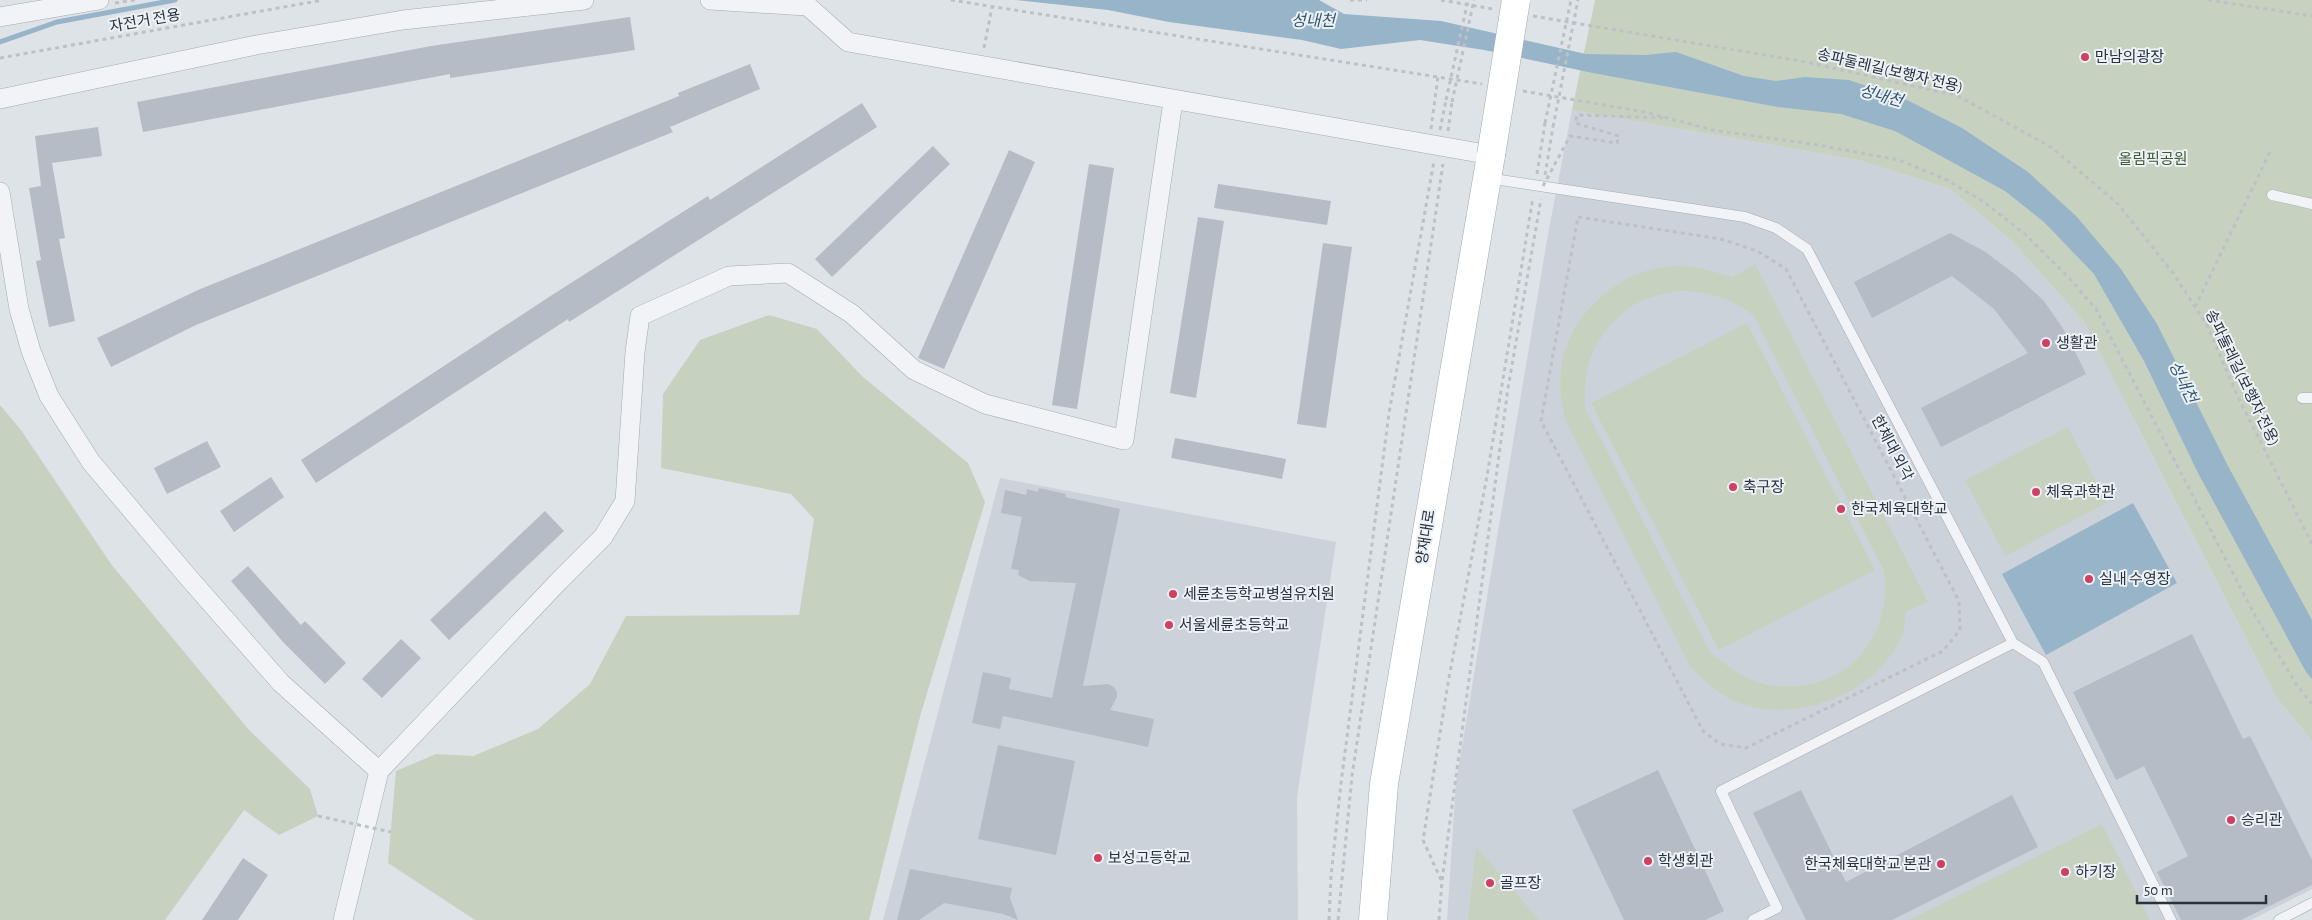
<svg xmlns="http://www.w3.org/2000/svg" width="2312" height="920" viewBox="0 0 2312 920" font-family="'Alegreya Sans','Noto Sans KR',sans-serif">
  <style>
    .built { fill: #ccd2da }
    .green { fill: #c6d2bf; fill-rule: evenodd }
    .water { fill: #98b4c9 }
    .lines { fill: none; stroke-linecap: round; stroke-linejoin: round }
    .stream { stroke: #98b4c9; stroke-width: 5 }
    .building { fill: #b5bcc5 }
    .service-casing { stroke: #a3aab2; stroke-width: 11 }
    .minor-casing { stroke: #a3aab2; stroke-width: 20 }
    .primary-casing { stroke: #9da8b4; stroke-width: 29 }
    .path { stroke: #bcc1c6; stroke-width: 3; stroke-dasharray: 4 4; stroke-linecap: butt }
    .service { stroke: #f1f3f6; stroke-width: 10 }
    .minor { stroke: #f1f3f6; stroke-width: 19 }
    .primary { stroke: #fff; stroke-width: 28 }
    .primary-bridge-casing { stroke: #9da8b4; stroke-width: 29; stroke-linecap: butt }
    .path-bridge { stroke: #bcc1c6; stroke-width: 3; stroke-dasharray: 4 4; stroke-linecap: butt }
    .primary-bridge { stroke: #fff; stroke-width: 28 }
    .poi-dot { fill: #d04063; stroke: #edf2f6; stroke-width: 2 }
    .labels { text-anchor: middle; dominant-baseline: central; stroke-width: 4; stroke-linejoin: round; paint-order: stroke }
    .street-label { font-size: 15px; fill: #27323f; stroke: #edf2f6 }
    .poi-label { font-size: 15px; fill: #27323f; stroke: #edf2f6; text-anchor: start }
    .park-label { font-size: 15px; fill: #3f5b34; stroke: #edf2f6 }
    .water-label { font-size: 16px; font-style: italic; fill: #305574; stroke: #edf2f6 }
  </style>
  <rect width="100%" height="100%" fill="#dee3e8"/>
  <path class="built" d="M1572 110 1858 160 1950 189 2013 242 2084 322 2276 697 2312 741V889L2251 920H1447L1456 782 1548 234Z
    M1000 478 1336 542 1297 797 1298 920H883Z"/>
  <path class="green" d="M1595 0H2312V741L2276 697 2084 322 2013 242 1950 189 1858 160 1572 110Z
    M1755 264 1928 602 1906 612C1905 619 1905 628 1902 635 1880 691 1804 721 1748 706 1724 700 1708 684 1691 668L1565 420C1562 403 1559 388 1561 371 1566 316 1618 270 1672 266 1693 265 1712 271 1732 277ZM1677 291C1708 291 1729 297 1754 316L1884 571C1894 643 1838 699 1765 684 1743 679 1727 666 1710 652L1585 408C1585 394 1584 380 1588 366 1595 340 1618 311 1643 300 1654 295 1666 294 1677 291Z
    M769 315 817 329 863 377 968 463 985 502 921 713 869 920H475L388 863 396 771 436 754 473 756 538 729 590 684 626 616 799 615 814 519 791 494 661 468 663 394 700 340Z
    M1747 323 1875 570 1719 650 1591 403Z
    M0 405 21 430 111 564 249 730 310 789 318 816 279 835 244 810 165 920H0Z
    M2068 427 2107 503 2005 556 1965 480Z
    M2102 824 2150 920H1909Z
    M1476 846 1539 920H1468Z"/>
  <path class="water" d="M1015 0H1319L1344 14 1441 21 1586 54 1645 55 1676 52 1744 76 1776 81 1805 77 1849 80 1907 100 1962 128 2028 172 2076 216 2121 269 2157 324 2228 466 2312 620V679L2306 672 2198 473 2144 361 2094 274 2044 222 2005 191 1895 131 1841 114 1778 107 1593 73 1484 50 1420 40 1341 49 1302 40 1169 22 1108 10Z
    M2133 503 2177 583 2046 655 2002 574Z"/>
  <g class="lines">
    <path class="stream" d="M0 42 57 22 175 0"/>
  </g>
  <path class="building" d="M630 17 635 50 450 78V74L143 132 137 102 431 46Z
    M750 64 760 89 670 127 673 132 196 325 111 367 97 338 198 290 679 96 678 93Z
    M862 103 877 127 569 322 568 319 316 483 301 460 552 295 708 196 710 200Z
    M98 127 102 156 52 163 65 238 59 239 75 321 49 327 36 261 41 260 29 188 41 186 35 136Z
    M933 146 950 164 832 277 815 259Z
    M1009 150 1035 162 944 369 918 358Z
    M1089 164 1114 168 1077 409 1052 405Z
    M1218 184 1331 201 1327 225 1214 208Z
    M1198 217 1224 221 1196 398 1170 393Z
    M1950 233 1984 251 2016 275 2044 301 2066 333 2086 374 1941 447 1921 408 2028 353 1994 309 1952 276 1872 318 1854 282Z
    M1323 243 1352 247 1326 428 1297 424Z
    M1175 438 1286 459 1282 479 1171 458Z
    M207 441 221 467 167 494 154 468Z
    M271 477 284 497 234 532 220 511Z
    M1039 488 1066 494 1065 497 1120 509 1083 686 1108 684 1114 687 1117 692V697L1110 710 1154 719 1148 747 1003 716 1000 729 972 723 983 672 1011 678 1009 689 1052 698 1076 583 1030 581 1018 575 1019 570 1011 569 1022 517 1001 513 1005 490 1026 495 1027 489 1038 492Z
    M545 511 564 531 449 640 430 620Z
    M248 566 301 625 305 621 346 663 325 684 283 642 231 581Z
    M2192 634 2243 739 2250 736 2312 860V885L2241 920H2181L2157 872 2188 856 2144 766 2116 780 2073 692Z
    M401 639 421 658 382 698 362 679Z
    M998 745 1075 761 1056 855 978 839Z
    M1658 770 1724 911 1705 920H1624L1572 810Z
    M1801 790 1846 882 2012 795 2038 847 1892 920H1806L1753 813Z
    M243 858 268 875 238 920H202Z
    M910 869 1012 888 1010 898 1018 920 1003 914 944 903 919 920H897Z"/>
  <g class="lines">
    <defs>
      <path id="service" d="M1487 178 1745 217 1776 228 1807 249 2013 643 2043 662 2171 920
        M2272 195 2312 204
        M2302 398H2312
        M1753 920 1777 908 1721 791 2013 643
        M2279 920 2312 903"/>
      <path id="minor" d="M710 0 806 6
        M801 0 848 42 1491 155
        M0 17 99 0
        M0 99 256 45 403 20 584 0
        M0 192 19 309 31 351 49 396 91 462 188 577 281 683 379 771 343 920
        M379 771 558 582 603 537 625 501 635 352 640 316 729 276 788 273 852 314 914 370 985 404 1124 440 1173 101"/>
      <path id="primary" d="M1373 920 1384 784 1491 155"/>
    </defs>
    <use href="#service" class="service-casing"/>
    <use href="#minor" class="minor-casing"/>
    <use href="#primary" class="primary-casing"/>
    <path class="path" d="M951 0 1482 84
      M1350 0H1367
      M1441 0 1493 9
      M2208 0 2312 16
      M115 3 135 0
      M1533 16 1806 62 1958 96 2051 147 2118 204 2173 273 2207 325 2238 397 2312 544
      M984 48 992 7
      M0 58 323 0
      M1523 91 1645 112 1713 130 1812 144 1899 160 1947 180 1984 202 2025 234 2070 279 2096 309 2253 612 2296 684 2312 704
      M1431 129 1438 76
      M1440 130 1446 100
      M1448 131 1452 102
      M1537 174 1545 123
      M1545 175 1553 127
      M1578 217 1721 239 1757 251 1786 269 1959 601 1960 630 1943 651 1746 748 1720 744 1703 731 1541 421Z
      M2195 307 2271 150
      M1441 880 1423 840 1448 683 1487 476 1533 197
      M1329 920 1331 876 1341 783 1389 413 1434 161
      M1338 920 1352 776 1443 164
      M1439 920 1442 881 1508 388 1541 199"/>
    <use href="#service" class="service"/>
    <use href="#minor" class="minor"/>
    <use href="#primary" class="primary"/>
    <defs>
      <path id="primary-bridge" d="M1491 155 1516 0"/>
    </defs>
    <use href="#primary-bridge" class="primary-bridge-casing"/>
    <path class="path-bridge" d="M1446 100 1468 0
      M1452 102 1474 0
      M1545 123 1571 0
      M1553 127 1578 0
      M1543 186 1570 136 1617 143 1619 136 1575 123 1577 115 1667 118
      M318 816 391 832"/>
    <use href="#primary-bridge" class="primary-bridge"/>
  </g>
  <g class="poi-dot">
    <circle cx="2085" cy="57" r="5"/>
    <circle cx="2046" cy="343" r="5"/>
    <circle cx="1733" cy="487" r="5"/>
    <circle cx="2036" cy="492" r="5"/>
    <circle cx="1841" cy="509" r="5"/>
    <circle cx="2089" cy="579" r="5"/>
    <circle cx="1173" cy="594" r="5"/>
    <circle cx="1169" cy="625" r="5"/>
    <circle cx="2231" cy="820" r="5"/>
    <circle cx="1098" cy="858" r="5"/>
    <circle cx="1648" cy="861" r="5"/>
    <circle cx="1941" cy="864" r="5"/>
    <circle cx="2065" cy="872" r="5"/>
    <circle cx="1490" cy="883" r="5"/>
  </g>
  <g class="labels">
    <g class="street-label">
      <text transform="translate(145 21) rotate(-10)">자전거 전용</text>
      <text transform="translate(1890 71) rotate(13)">송파둘레길(보행자 전용)</text>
      <text transform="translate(2242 378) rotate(64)">송파둘레길(보행자 전용)</text>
      <text transform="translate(1892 448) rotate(62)">한체대 외각</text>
      <text transform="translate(1426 537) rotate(-81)">양재대로</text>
    </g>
    <g class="poi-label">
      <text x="2095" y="57">만남의광장</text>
      <text x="2056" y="343">생활관</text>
      <text x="1743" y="487">축구장</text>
      <text x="2046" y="492">체육과학관</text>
      <text x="1851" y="509">한국체육대학교</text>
      <text x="2099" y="579">실내 수영장</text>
      <text x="1183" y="594">세륜초등학교병설유치원</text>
      <text x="1179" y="625">서울세륜초등학교</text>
      <text x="2241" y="820">승리관</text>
      <text x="1108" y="858">보성고등학교</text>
      <text x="1658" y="861">학생회관</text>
      <text x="1931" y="864" text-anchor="end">한국체육대학교 본관</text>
      <text x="2075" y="872">하키장</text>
      <text x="1500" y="883">골프장</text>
    </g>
    <g class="park-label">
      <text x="2153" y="159">올림픽공원</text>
    </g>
    <g class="water-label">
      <text x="1313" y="21">성내천</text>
      <text transform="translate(1881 96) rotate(15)">성내천</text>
      <text transform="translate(2183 382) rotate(64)">성내천</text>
    </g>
  </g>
  <path d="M2137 895v8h129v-8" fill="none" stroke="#27323f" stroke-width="2.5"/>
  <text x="2144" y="895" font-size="15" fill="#27323f" stroke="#edf2f6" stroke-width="4" paint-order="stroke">50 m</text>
</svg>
